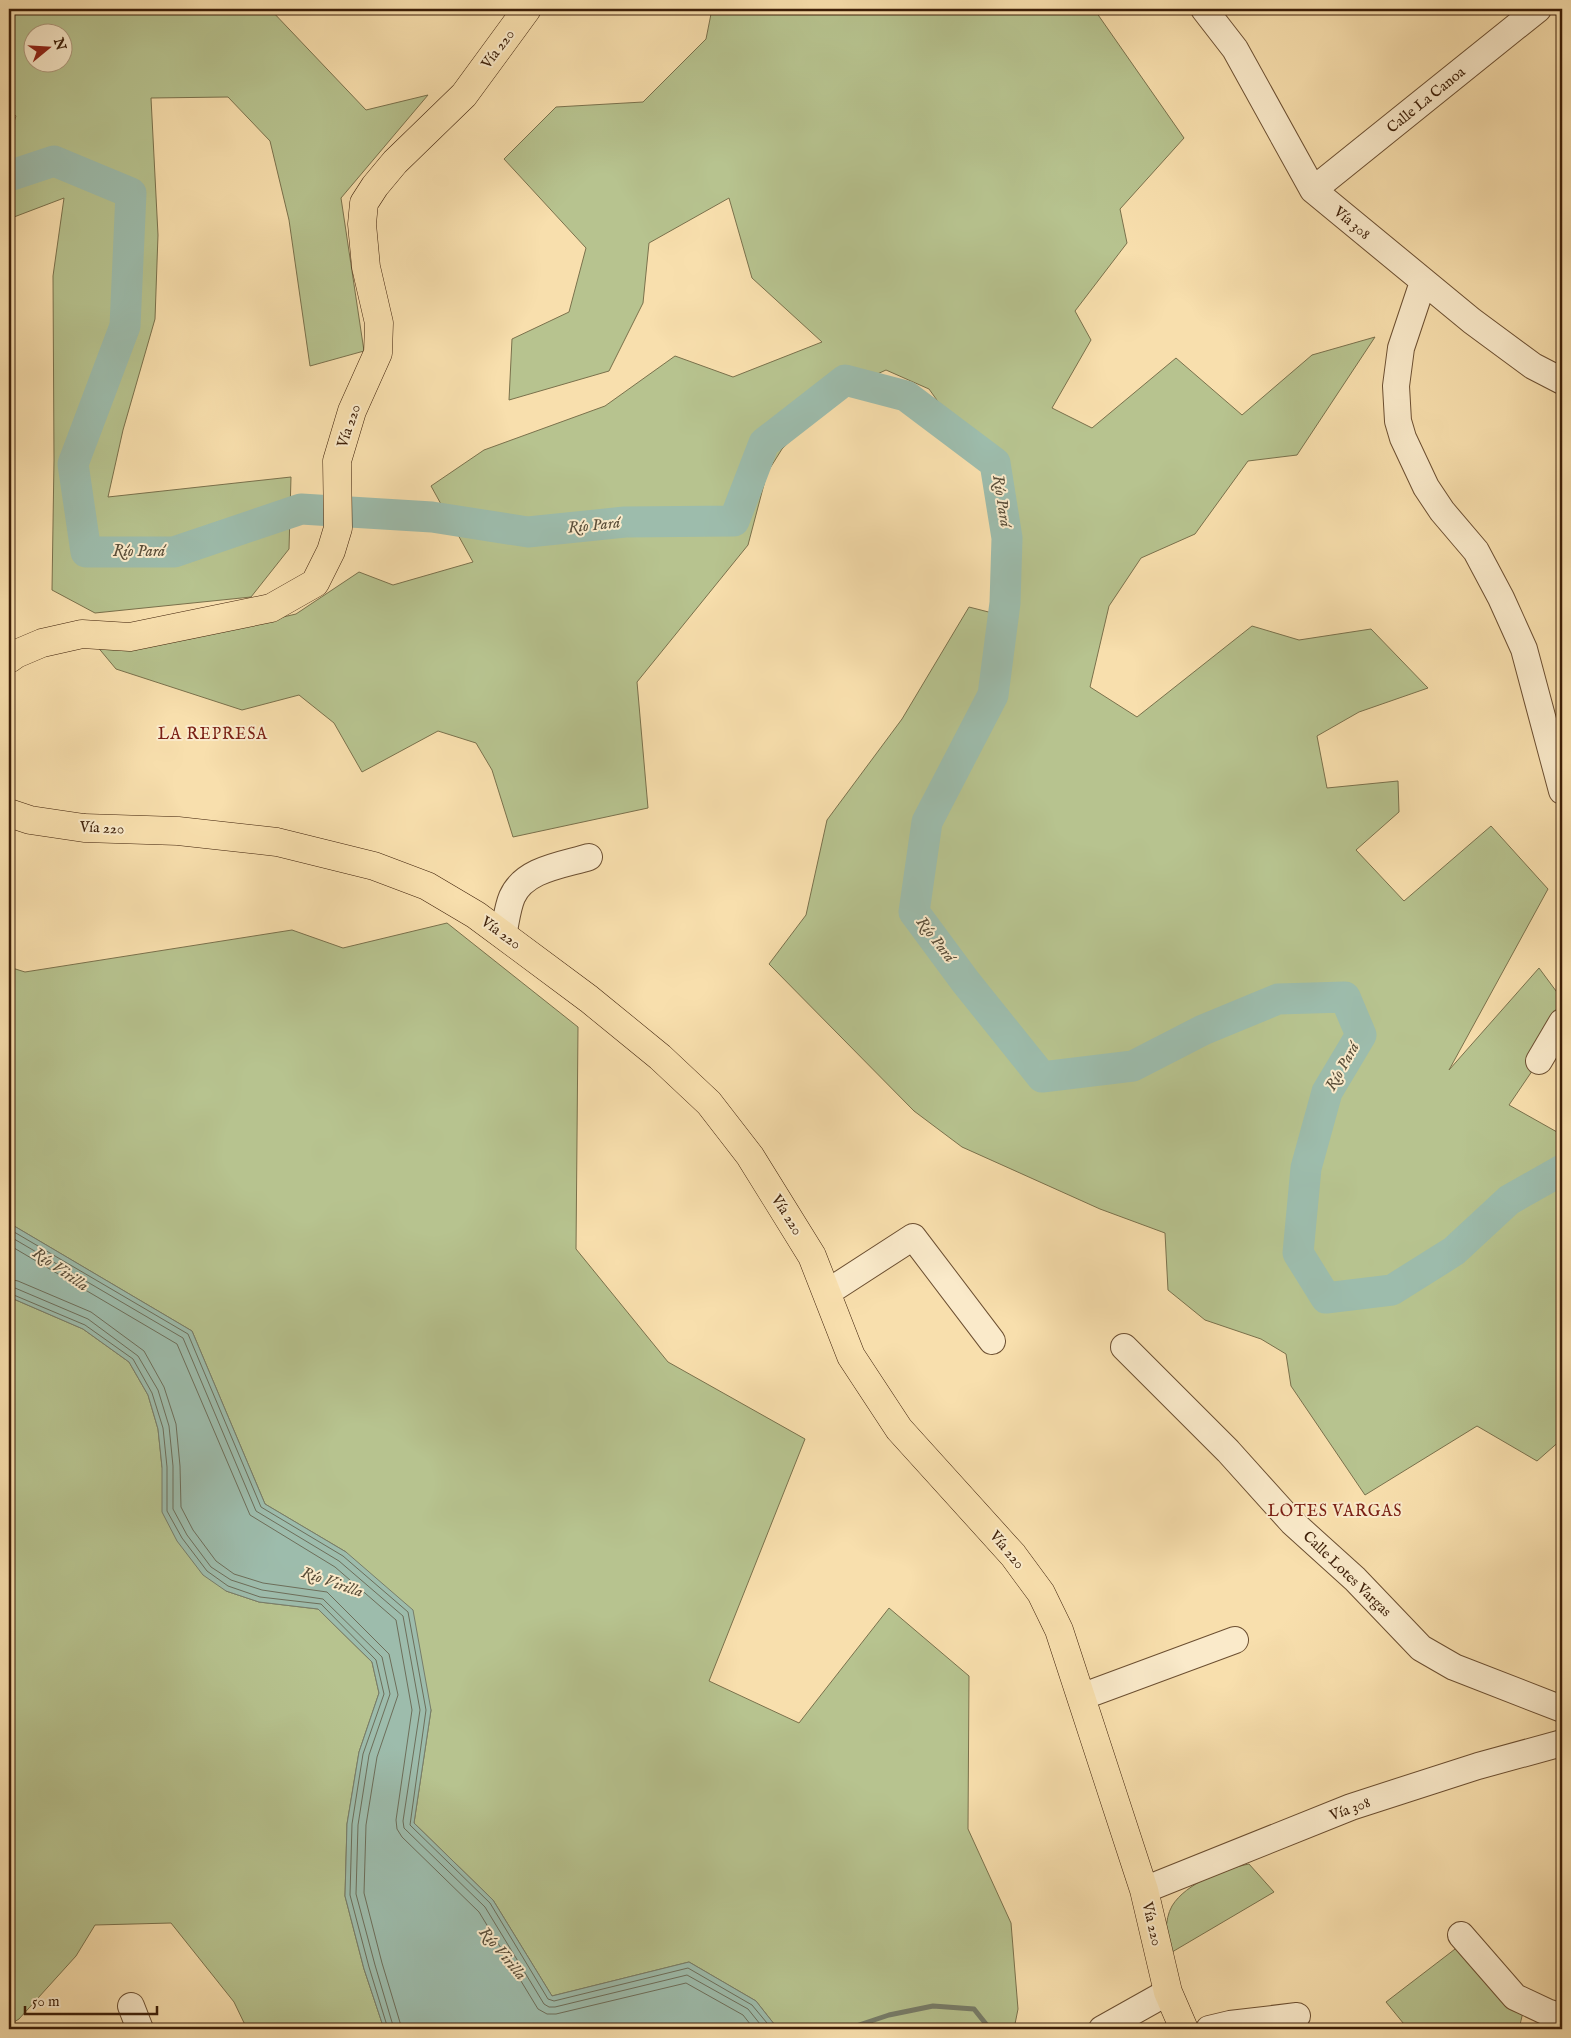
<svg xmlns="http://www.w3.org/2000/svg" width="1571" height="2038" viewBox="0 0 1571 2038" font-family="'IM FELL English',serif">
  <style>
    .green { fill: #b7c38f; stroke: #7a714c; fill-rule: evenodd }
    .water { fill: #9dbcac; stroke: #777d6a }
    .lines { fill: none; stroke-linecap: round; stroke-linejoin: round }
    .shore { stroke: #6d6e5a; stroke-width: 1 }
    .stream { stroke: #777d6a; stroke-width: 5 }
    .river { stroke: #9dbcac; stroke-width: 31 }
    .minor-casing { stroke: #6c4f31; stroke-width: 28 }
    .major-casing { stroke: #3d1f08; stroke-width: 29 }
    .minor { stroke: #faeaca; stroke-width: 26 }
    .major { stroke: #f8dfad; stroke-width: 28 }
    .labels { text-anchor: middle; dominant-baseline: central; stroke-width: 4; stroke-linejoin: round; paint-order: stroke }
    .street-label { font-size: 15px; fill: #3d1f08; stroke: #faeaca }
    .water-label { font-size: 16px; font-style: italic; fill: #5a4e39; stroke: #faeaca }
    .neighbourhood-label { font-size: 16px; letter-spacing: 1px; fill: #7a1f14; stroke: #faeaca }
  </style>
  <rect width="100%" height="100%" fill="#f8dfad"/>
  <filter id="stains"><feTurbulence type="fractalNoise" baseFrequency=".004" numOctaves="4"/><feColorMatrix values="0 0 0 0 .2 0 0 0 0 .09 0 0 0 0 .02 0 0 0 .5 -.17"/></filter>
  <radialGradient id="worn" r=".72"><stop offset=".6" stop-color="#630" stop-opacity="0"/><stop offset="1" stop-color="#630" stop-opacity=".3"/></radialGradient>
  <path class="green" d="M9 9H270L366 110 428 95 341 198 364 351 310 366 289 220 270 141 228 97 151 98 158 235 155 319 123 430 108 497 291 477 289 549 251 597 95 613 52 590 54 460 53 276 64 198 14 217 9 222V137L16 116 9 110ZM32 32H62V62H32Z
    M712 9H1094L1184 138 1120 209 1127 243 1075 311 1091 340 1052 408 1092 428 1176 358 1242 415 1312 355 1375 337 1297 455 1248 461 1195 534 1141 558 1109 606 1090 687 1137 717 1252 626 1299 640 1371 629 1428 688 1359 712 1317 736 1327 788 1398 781 1399 812 1356 850 1404 901 1491 826 1548 889 1449 1070 1539 968 1562 999V1027L1509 1105 1557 1132 1562 1125V1209L1557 1211 1562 1225V1439L1537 1461 1477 1426 1365 1495 1291 1386 1286 1354 1261 1339 1205 1320 1168 1290 1165 1233 1100 1209 962 1147 914 1111 769 964 806 915 827 820 902 719 969 607 1012 618 990 474 929 389 886 370 842 390 782 449 767 473 748 545 637 682 648 808 513 837 492 770 476 743 438 731 362 772 334 723 299 695 242 710 116 669 96 645 189 639 296 614 359 572 393 585 473 562 431 486 484 450 605 406 675 356 733 377 822 342 752 278 729 198 649 243 643 303 609 371 509 400 512 339 569 312 586 248 504 159 556 107 643 102 706 39Z
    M447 923 578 1027 576 1249 668 1362 805 1439 709 1681 799 1723 889 1608 969 1676 968 1829 1011 1923 1018 2009 1014 2029H980L976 2025 954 2029H778L756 2001 689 1962 552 1996 493 1900 414 1823 431 1710 346 1552 265 1504 192 1331 9 1223V967L25 972 292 930 343 948Z
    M9 1297 83 1329 129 1362 148 1395 158 1429 162 1467 226 1591 259 1602 318 1609 372 1662 379 1693 359 1752 347 1824 345 1896 364 1969 384 2029H247L234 2002 171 1923 95 1925 76 1956 19 2019 9 2025Z
    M1249 1864 1274 1892 1167 1955C1166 1940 1164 1920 1172 1906 1186 1883 1224 1869 1249 1864Z
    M1459 1946 1523 2012 1519 2029H1408L1386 2002Z"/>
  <path class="water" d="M9 1223 192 1331 265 1504 346 1552 413 1610 431 1710 414 1823 493 1900 552 1996 689 1962 756 2001 778 2029H384L364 1969 345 1896 347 1824 359 1752 379 1693 372 1662 318 1609 259 1602 226 1591 203 1575 177 1541 162 1512V1467L158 1429 148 1395 129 1362 83 1329 9 1297Z"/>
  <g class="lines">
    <path class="shore" d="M9 1229 188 1334 261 1507 343 1556 408 1612 426 1710 410 1825 490 1903 548 1999 554 2001 688 1968 752 2005 772 2029
      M9 1236 183 1338 256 1511 339 1561 403 1616 420 1710 403 1821 404 1828 485 1907 544 2004 549 2007H555L687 1975 748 2009 764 2029
      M9 1245 177 1344 250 1515 335 1567 396 1620 412 1710 396 1820 397 1829 402 1837 479 1912 538 2009 547 2014H556L686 1983 743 2015 754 2029
      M9 1279 18 1281 91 1312 144 1351 164 1387 176 1424 180 1466 181 1507 193 1530 216 1561 234 1574 263 1583 327 1592 389 1654 398 1695 377 1757 366 1825 364 1893 382 1963 402 2029
      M9 1287 15 1288 88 1319 138 1356 158 1390 169 1426 173 1466V1509L187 1535 211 1567 231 1580 262 1590 323 1599 382 1657 390 1694 369 1755 358 1825 356 1894 375 1965 394 2029
      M9 1293 85 1325 133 1359 152 1393 163 1428 167 1467V1511L182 1538 207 1571 228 1586 260 1597 321 1604 376 1660 384 1694 363 1754 352 1824 350 1895 369 1967 388 2029"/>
    <path class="stream" d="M847 2029 889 2015 933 2006 974 2009 990 2029"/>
    <path class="river" d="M9 176 54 161 131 193 125 326 73 464 86 552H174L301 509 432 517 528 532 625 522 734 521 764 443 845 380 906 396 995 463 1007 538 1005 603 993 695 927 822 914 912 965 981 1042 1077 1133 1066 1203 1030 1278 999 1345 997 1361 1035 1327 1092 1306 1168 1298 1253 1326 1298 1392 1290 1454 1251 1509 1200 1562 1170"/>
    <defs>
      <path id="minor" d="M1204 9 1235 49 1313 190 1472 321 1533 366 1562 381
        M1313 190 1538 9
        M1423 282 1401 348 1396 386 1398 421 1403 438 1426 487 1442 511 1476 551 1501 598 1524 649 1562 791
        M503 935C506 923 507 909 512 897 524 869 563 865 589 857
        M1539 1061 1562 1022
        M828 1292 913 1237 992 1341
        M1124 1347 1228 1451 1292 1522 1355 1579 1421 1648 1454 1667 1562 1709
        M1081 1697 1235 1640
        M1144 1890 1351 1807 1478 1766 1562 1743
        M1461 1935 1515 1997 1547 2012 1562 2017
        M131 2006 140 2029
        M1102 2029 1168 1992
        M1209 2029 1230 2024 1297 2016"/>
      <path id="major" d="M9 659 16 654 42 643 82 634 130 637 271 608 315 583 331 551 338 528 337 461 352 411 378 353 379 323 366 267 362 224 364 203 375 186 395 162 464 95 527 9
        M9 813 30 820 84 828 178 831 277 842 374 866 427 886 476 915 589 999 660 1057 709 1103 750 1156 812 1256 851 1356 899 1429 1013 1555 1041 1593 1059 1630 1144 1890 1168 1992 1184 2029"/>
    </defs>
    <use href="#minor" class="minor-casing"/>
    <use href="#major" class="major-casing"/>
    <use href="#minor" class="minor"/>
    <use href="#major" class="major"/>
  </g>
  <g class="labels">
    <g class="street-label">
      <text transform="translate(498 49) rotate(-53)">Vía 220</text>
      <text transform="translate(1426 100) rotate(-39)">Calle La Canoa</text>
      <text transform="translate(1352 223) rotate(40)">Vía 308</text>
      <text transform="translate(349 426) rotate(-71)">Vía 220</text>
      <text transform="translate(102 828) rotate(3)">Vía 220</text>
      <text transform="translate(501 933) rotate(36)">Vía 220</text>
      <text transform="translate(787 1215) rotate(58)">Vía 220</text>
      <text transform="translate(1007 1550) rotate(50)">Vía 220</text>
      <text transform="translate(1347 1574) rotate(44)">Calle Lotes Vargas</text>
      <text transform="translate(1350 1809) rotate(-20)">Vía 308</text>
      <text transform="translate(1152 1924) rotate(77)">Vía 220</text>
    </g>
    <g class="water-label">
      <text transform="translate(1001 501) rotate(81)">Río Pará</text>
      <text transform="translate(594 526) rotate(-6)">Río Pará</text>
      <text x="139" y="552">Río Pará</text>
      <text transform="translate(935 940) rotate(52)">Río Pará</text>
      <text transform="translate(1343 1067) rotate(-61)">Río Pará</text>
      <text transform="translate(60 1270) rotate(35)">Río Virilla</text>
      <text transform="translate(332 1583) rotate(19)">Río Virilla</text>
      <text transform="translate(502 1954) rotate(50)">Río Virilla</text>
    </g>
    <g class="neighbourhood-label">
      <text x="213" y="735">LA REPRESA</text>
      <text x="1335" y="1512">LOTES VARGAS</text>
    </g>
  </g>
  <rect width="1571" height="2038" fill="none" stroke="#f8dfad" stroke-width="30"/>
  <rect x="10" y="10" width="1551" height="2018" fill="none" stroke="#3d1f08" stroke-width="2.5"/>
  <rect x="15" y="15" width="1541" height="2008" fill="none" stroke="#3d1f08"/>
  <g transform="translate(48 48) rotate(72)"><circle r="24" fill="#faeaca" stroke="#ae997c"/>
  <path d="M0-4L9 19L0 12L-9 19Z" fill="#8f2418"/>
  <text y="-8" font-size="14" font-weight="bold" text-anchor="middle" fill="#3d1f08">N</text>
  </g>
  <path d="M25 2006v8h132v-8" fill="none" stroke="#3d1f08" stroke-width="2.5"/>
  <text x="32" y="2006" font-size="15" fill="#3d1f08" stroke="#faeaca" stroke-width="4" paint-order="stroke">50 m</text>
  <rect width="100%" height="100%" filter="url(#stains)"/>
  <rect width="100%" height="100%" fill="url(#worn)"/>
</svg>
